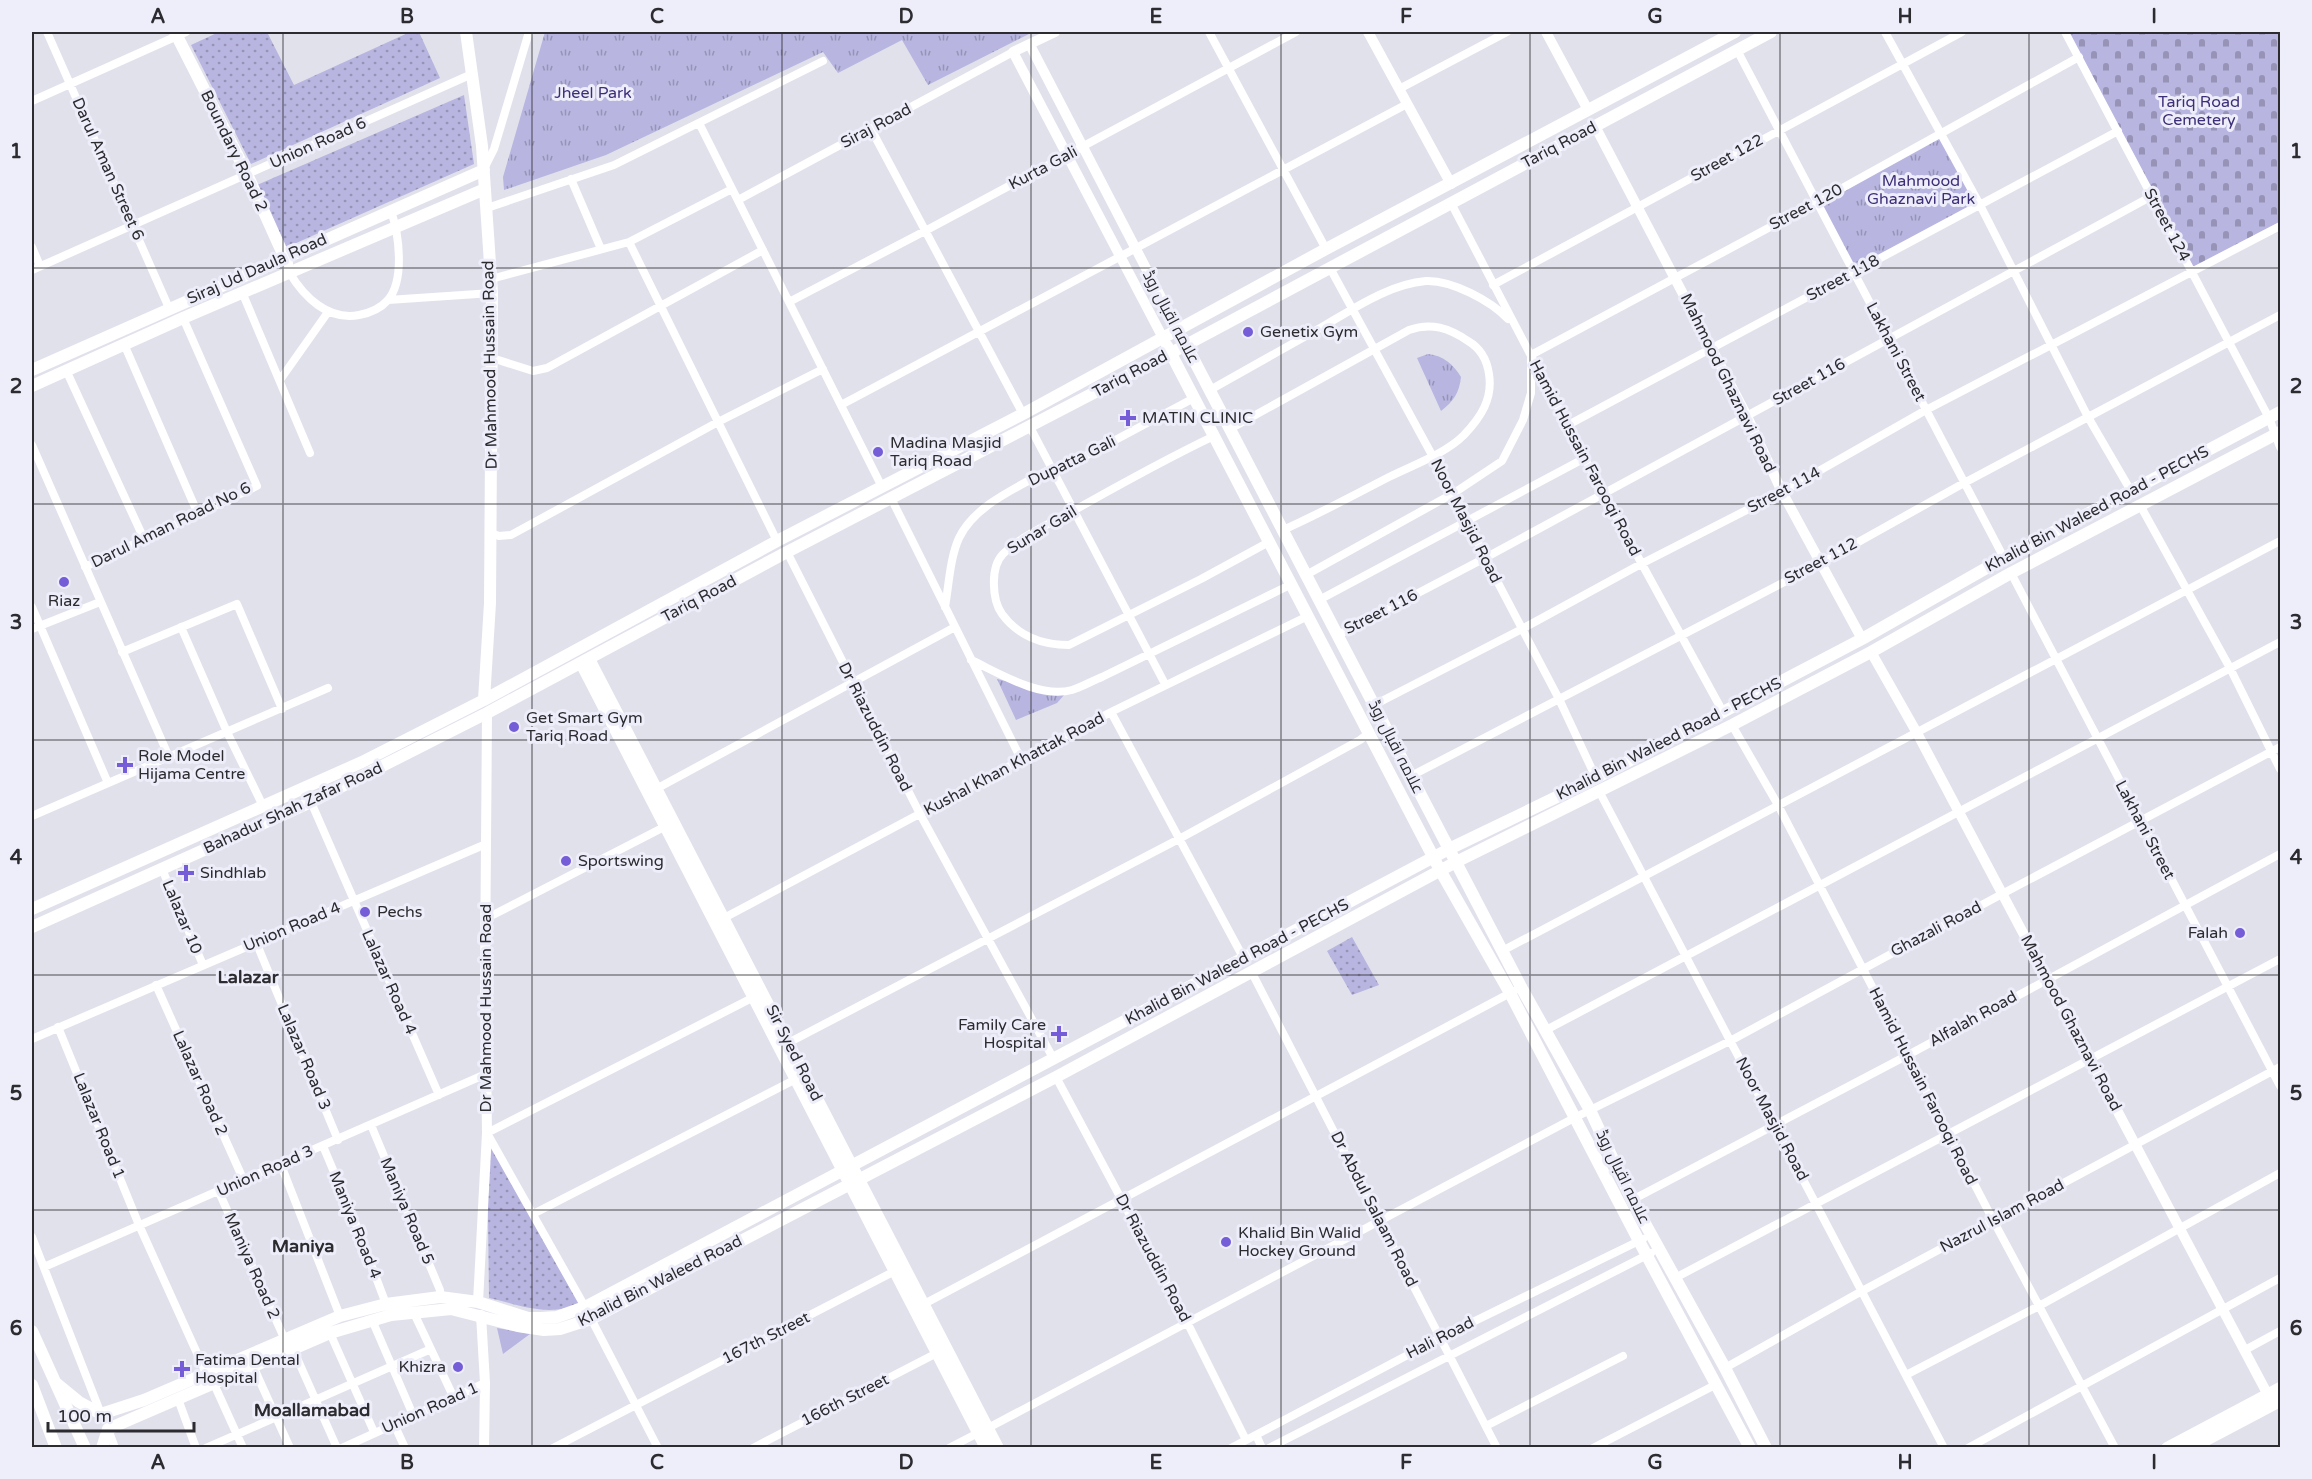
<svg xmlns="http://www.w3.org/2000/svg" width="2312" height="1479" viewBox="0 0 2312 1479" font-family="'Varela Round',Cairo,sans-serif">
  <style>
    .grass { fill: url(#grass-dots) }
    .cemetery { fill: url(#cemetery-stones) }
    .park { fill: url(#park-tufts) }
    .lines { fill: none; stroke-linecap: round; stroke-linejoin: round }
    .minor { stroke: #fff; stroke-width: 8 }
    .tertiary { stroke: #fff; stroke-width: 10 }
    .secondary { stroke: #fff; stroke-width: 12 }
    .primary { stroke: #fff; stroke-width: 12 }
    .grid { fill: none; stroke: #2c2b30; stroke-width: 1.5; stroke-opacity: 0.55 }
    .poi-dot { fill: #745dd7; stroke: #eeeefa; stroke-width: 2 }
    .labels { text-anchor: middle; dominant-baseline: central; stroke-width: 6; stroke-linejoin: round; paint-order: stroke }
    .park-label { font-size: 16px; fill: #3d2e78; stroke: #eeeefa }
    .street-label { font-size: 16px; fill: #2c2b30; stroke: #eeeefa }
    .poi-label { font-size: 16px; fill: #2c2b30; stroke: #eeeefa; text-anchor: start }
    .neighbourhood-label { font-size: 18px; font-weight: bold; fill: #2c2b30; stroke: #eeeefa }
    .neatline { fill: none; stroke: #2c2b30; stroke-width: 2 }
    .grid-label { font-size: 20px; text-anchor: middle; font-weight: bold; fill: #2c2b30 }
  </style>
  <defs>
    <pattern id="grass-dots" width="8" height="8" patternUnits="userSpaceOnUse" patternTransform="scale(1.5)"><rect width="8" height="8" fill="#b8b5e0"/><path d="M2 2h.1M6 6h.1" fill="none" stroke="#9693b6" stroke-width="1.8" stroke-linecap="round"/></pattern>
    <pattern id="cemetery-stones" width="16" height="16" patternUnits="userSpaceOnUse" patternTransform="scale(1.5)"><rect width="16" height="16" fill="#b8b5e0"/><path d="M2 7V4a2 2 0 0 1 4 0v3zM10 15v-3a2 2 0 0 1 4 0v3z" fill="#9693b6"/></pattern>
    <pattern id="park-tufts" width="24" height="20" patternUnits="userSpaceOnUse" patternTransform="scale(1.5)"><rect width="24" height="20" fill="#b8b5e0"/><path d="M3 7l-1-3M5 7V3M7 7l1-3M15 17l-1-3M17 17v-4M19 17l1-3" fill="none" stroke="#9693b6"/></pattern>
  </defs>
  <rect width="100%" height="100%" fill="#e1e1ec"/>
  <path class="grass" d="M219 32H267L294 85 410 32H419L440 78 251 164 191 45Z
    M464 95 474 164 285 248 257 185Z
    M1352 937 1379 985 1352 995 1327 951Z
    M487 1133 584 1302C549 1318 524 1306 489 1298Z"/>
  <path class="cemetery" d="M2066 32H2280V226L2192 272Z"/>
  <path class="park" d="M545 32H1033L928 85 902 40 838 73 823 52 606 155 504 190 503 177Z
    M1940 134 1980 205 1854 272 1817 202Z
    M1428 354C1444 356 1453 364 1461 377 1459 393 1454 401 1441 411L1417 358Z
    M997 679 1065 694 1057 703 1016 720Z
    M497 1328 530 1334 503 1354Z"/>
  <g class="lines">
    <path class="minor" d="M47 32 169 308
      M1209 32 1326 249
      M1885 32 1980 205 2088 417 2131 491
      M2065 32 2269 418 2280 447
      M1737 50 2004 558
      M1399 89 1507 32
      M32 101 186 32
      M699 123 882 487
      M871 129 1023 414
      M484 169 494 149 529 32
      M571 179 601 249
      M738 200 1013 52
      M1451 203 1603 493 1723 712
      M487 208 614 165 823 61
      M629 242 777 541
      M32 247 40 266
      M1330 268 1468 521 1485 558 1559 699 1596 778
      M32 270 472 74
      M289 272C304 297 328 321 359 315 370 313 380 309 388 300 405 280 399 234 391 211
      M491 279 629 242 732 189
      M1493 285 1962 32
      M242 292 310 453
      M388 300 492 293
      M789 302 925 231 1296 32
      M124 344 198 514
      M1531 355 1817 202 2079 57
      M492 358 533 371 547 368 763 250
      M66 370 144 539
      M280 380 328 312
      M1210 390C1247 369 1284 348 1322 327 1353 309 1389 284 1426 281 1452 280 1491 301 1508 319
      M841 405 1407 104
      M1568 425 2118 131
      M1030 427 1165 684
      M1230 429 1409 330C1431 322 1449 328 1468 341 1480 348 1487 360 1489 374 1493 399 1481 417 1464 435 1445 454 1413 465 1389 477 1354 495 1319 514 1283 530
      M1214 436C1166 459 1119 485 1073 511 1051 523 1021 536 1003 554 990 567 992 600 1002 614 1018 636 1043 645 1069 645L1201 579 1269 542
      M32 445 169 757
      M891 498 1021 759
      M2140 505 2230 668 2280 769
      M491 533 499 536 511 535 718 422 823 369
      M787 552 920 814 1053 1058
      M85 567 257 486 183 318
      M2011 573 2280 1086
      M1306 575 1454 493 1502 461 1523 420 1531 393V358
      M1319 600 1585 458
      M32 607 108 783
      M945 607C949 584 950 558 959 538 975 504 1021 486 1052 468L1061 469 1194 398
      M181 627 227 732 263 806
      M32 629 100 602
      M1338 635 1485 558 2152 196
      M122 652 237 604 282 709
      M971 660C999 673 1040 699 1072 690 1082 687 1092 681 1102 677L1292 584
      M1374 705 1522 629 1641 564 1782 492 1926 410 2280 226
      M1111 712 1244 959
      M1732 725 1778 805 1993 1220 2115 1448
      M1411 776 1819 564 1964 483 2280 315
      M656 789 955 627
      M1599 791 1944 1448
      M311 802 439 1095
      M32 816 328 688
      M162 869 203 965
      M724 918 1111 712 1308 616
      M485 919 668 825
      M256 942 338 1140
      M1502 951 2280 541
      M1251 971 1497 1448
      M156 985 244 1181
      M58 1027 139 1225 206 1373
      M1546 1030 2280 642
      M32 1039 486 844
      M788 1043 1179 839 1360 740 1369 733
      M1056 1077 1187 1322 1246 1440
      M371 1125 440 1290V1297
      M323 1146 355 1222 386 1304
      M281 1165 340 1316
      M219 1192 285 1340
      M1632 1200 1908 1055 2280 854
      M533 1214 800 1077
      M32 1237 101 1414
      M44 1267 486 1074
      M1675 1278 2280 959
      M924 1304 1514 991
      M413 1311 453 1396
      M372 1320 413 1415
      M330 1333 374 1432
      M293 1349 337 1448
      M2245 1350 2280 1331
      M253 1366 290 1448
      M1725 1368 1862 1291 2280 1067
      M1906 1375 2039 1306 2280 1173
      M214 1384 243 1448
      M178 1399 196 1448
      M394 1424 405 1448
      M1486 1426 1623 1356
      M988 1428 1576 1117 1730 1041 2002 894 2280 747
      M108 1429 115 1448
      M1256 1435 1262 1448
      M206 1448 431 1349
      M342 1448 485 1383
      M553 1448 895 1271
      M658 1448 585 1307 487 1133 758 995
      M753 1448 937 1353
      M949 1448 978 1433
      M1231 1448 1440 1338 1643 1239
      M1269 1448 1651 1253
      M1593 1448 1717 1384
      M1968 1448 2280 1278"/>
    <path class="tertiary" d="M1055 32 1013 52 1163 338
      M1368 32 1451 184
      M1546 32 1588 110
      M1030 45 1178 330
      M1595 126 1747 416 1782 492 1862 639
      M1871 652 1917 733 2268 1395
      M478 1302 487 1133 485 973 487 713
      M481 1315 485 1383 484 1448"/>
    <path class="secondary" d="M175 32 247 174 287 263
      M466 32 482 146 492 293 490 603 484 700
      M1183 339 1521 987 1590 1110 1632 1200 1725 1368 1766 1448
      M1167 346 1440 870 1510 993 1639 1241 1750 1448
      M32 370 484 170
      M32 386 183 318 485 189
      M589 659 998 1448
      M581 663 986 1448
      M32 909 362 762 484 700 777 541 1023 414 1326 249 1735 32
      M32 927 311 802 487 713 787 552 1186 345 1771 32
      M57 1384 79 1402 101 1414
      M101 1414 144 1400 340 1316 386 1304 440 1297 478 1302 528 1318H541L557 1317 585 1307 1449 849 1596 778 1723 712 1862 639 2004 558 2280 412
      M108 1429 330 1333 391 1315 451 1309 518 1326 544 1330 560 1329 591 1319 1056 1077 1456 862 1732 725 1871 652 2011 573 2280 432
      M102 1448 108 1429
      M2167 1448 2280 1388
      M2191 1448 2280 1401"/>
    <path class="primary" d="M32 1331 85 1448
      M32 1385 56 1448"/>
  </g>
  <path class="grid" d="M283 32V1448M532 32V1448M782 32V1448M1031 32V1448M1281 32V1448M1530 32V1448M1780 32V1448M2029 32V1448M32 268H2280M32 504H2280M32 740H2280M32 975H2280M32 1210H2280"/>
  <g class="poi-dot">
    <circle cx="1248" cy="332" r="6"/>
    <path d="M1125 409h6v6h6v6h-6v6h-6v-6h-6v-6h6z"/>
    <circle cx="878" cy="452" r="6"/>
    <circle cx="64" cy="582" r="6"/>
    <circle cx="514" cy="727" r="6"/>
    <path d="M122 756h6v6h6v6h-6v6h-6v-6h-6v-6h6z"/>
    <circle cx="566" cy="861" r="6"/>
    <path d="M183 864h6v6h6v6h-6v6h-6v-6h-6v-6h6z"/>
    <circle cx="365" cy="912" r="6"/>
    <circle cx="2240" cy="933" r="6"/>
    <path d="M1056 1025h6v6h6v6h-6v6h-6v-6h-6v-6h6z"/>
    <circle cx="1226" cy="1242" r="6"/>
    <circle cx="458" cy="1367" r="6"/>
    <path d="M179 1360h6v6h6v6h-6v6h-6v-6h-6v-6h6z"/>
  </g>
  <g class="labels">
    <g class="park-label">
      <text x="593" y="93">Jheel Park</text>
      <text x="2199" y="102">Tariq Road<tspan x="2199" dy="18">Cemetery</tspan></text>
      <text x="1921" y="181">Mahmood<tspan x="1921" dy="18">Ghaznavi Park</tspan></text>
    </g>
    <g class="street-label">
      <text transform="translate(876 126) rotate(-28)">Siraj Road</text>
      <text transform="translate(318 143) rotate(-24)">Union Road 6</text>
      <text transform="translate(1559 145) rotate(-28)">Tariq Road</text>
      <text transform="translate(234 151) rotate(64)">Boundary Road 2</text>
      <text transform="translate(1727 158) rotate(-29)">Street 122</text>
      <text transform="translate(1043 168) rotate(-28)">Kurta Gali</text>
      <text transform="translate(108 169) rotate(66)">Darul Aman Street 6</text>
      <text transform="translate(1806 207) rotate(-28)">Street 120</text>
      <text transform="translate(2167 225) rotate(62)">Street 124</text>
      <text transform="translate(257 269) rotate(-24)">Siraj Ud Daula Road</text>
      <text transform="translate(1843 278) rotate(-28)">Street 118</text>
      <text transform="translate(1171 317) rotate(62)">علامہ اقبال روڈ</text>
      <text transform="translate(1896 352) rotate(62)">Lakhani Street</text>
      <text transform="translate(490 365) rotate(-91)">Dr Mahmood Hussain Road</text>
      <text transform="translate(1130 374) rotate(-28)">Tariq Road</text>
      <text transform="translate(1809 382) rotate(-29)">Street 116</text>
      <text transform="translate(1728 383) rotate(64)">Mahmood Ghaznavi Road</text>
      <text transform="translate(1585 458) rotate(62)">Hamid Hussain Farooqi Road</text>
      <text transform="translate(1072 461) rotate(-26)">Dupatta Gali</text>
      <text transform="translate(1784 490) rotate(-28)">Street 114</text>
      <text transform="translate(2097 509) rotate(-28)">Khalid Bin Waleed Road - PECHS</text>
      <text transform="translate(1466 521) rotate(63)">Noor Masjid Road</text>
      <text transform="translate(171 525) rotate(-26)">Darul Aman Road No 6</text>
      <text transform="translate(1042 530) rotate(-31)">Sunar Gail</text>
      <text transform="translate(1821 561) rotate(-28)">Street 112</text>
      <text transform="translate(699 599) rotate(-28)">Tariq Road</text>
      <text transform="translate(1381 612) rotate(-27)">Street 116</text>
      <text transform="translate(875 727) rotate(63)">Dr Riazuddin Road</text>
      <text transform="translate(1669 739) rotate(-27)">Khalid Bin Waleed Road - PECHS</text>
      <text transform="translate(1396 747) rotate(63)">علامہ اقبال روڈ</text>
      <text transform="translate(1014 764) rotate(-28)">Kushal Khan Khattak Road</text>
      <text transform="translate(293 808) rotate(-25)">Bahadur Shah Zafar Road</text>
      <text transform="translate(2145 830) rotate(62)">Lakhani Street</text>
      <text transform="translate(182 917) rotate(67)">Lalazar 10</text>
      <text transform="translate(292 927) rotate(-23)">Union Road 4</text>
      <text transform="translate(1936 929) rotate(-28)">Ghazali Road</text>
      <text transform="translate(1237 962) rotate(-28)">Khalid Bin Waleed Road - PECHS</text>
      <text transform="translate(389 982) rotate(66)">Lalazar Road 4</text>
      <text transform="translate(486 1008) rotate(-90)">Dr Mahmood Hussain Road</text>
      <text transform="translate(1973 1019) rotate(-29)">Alfalah Road</text>
      <text transform="translate(2071 1023) rotate(62)">Mahmood Ghaznavi Road</text>
      <text transform="translate(794 1053) rotate(63)">Sir Syed Road</text>
      <text transform="translate(304 1057) rotate(67)">Lalazar Road 3</text>
      <text transform="translate(200 1083) rotate(66)">Lalazar Road 2</text>
      <text transform="translate(1923 1086) rotate(63)">Hamid Hussain Farooqi Road</text>
      <text transform="translate(1772 1119) rotate(62)">Noor Masjid Road</text>
      <text transform="translate(99 1126) rotate(68)">Lalazar Road 1</text>
      <text transform="translate(265 1171) rotate(-24)">Union Road 3</text>
      <text transform="translate(1623 1177) rotate(64)">علامہ اقبال روڈ</text>
      <text transform="translate(1374 1209) rotate(63)">Dr Abdul Salaam Road</text>
      <text transform="translate(407 1211) rotate(67)">Maniya Road 5</text>
      <text transform="translate(2002 1216) rotate(-28)">Nazrul Islam Road</text>
      <text transform="translate(355 1225) rotate(68)">Maniya Road 4</text>
      <text transform="translate(1153 1258) rotate(62)">Dr Riazuddin Road</text>
      <text transform="translate(252 1266) rotate(66)">Maniya Road 2</text>
      <text transform="translate(660 1281) rotate(-27)">Khalid Bin Waleed Road</text>
      <text transform="translate(766 1338) rotate(-27)">167th Street</text>
      <text transform="translate(1440 1338) rotate(-27)">Hali Road</text>
      <text transform="translate(845 1400) rotate(-27)">166th Street</text>
      <text transform="translate(430 1408) rotate(-24)">Union Road 1</text>
    </g>
    <g class="poi-label">
      <text x="1260" y="332">Genetix Gym</text>
      <text x="1142" y="418">MATIN CLINIC</text>
      <text x="890" y="443">Madina Masjid<tspan x="890" dy="18">Tariq Road</tspan></text>
      <text x="64" y="601" text-anchor="middle">Riaz</text>
      <text x="526" y="718">Get Smart Gym<tspan x="526" dy="18">Tariq Road</tspan></text>
      <text x="138" y="756">Role Model<tspan x="138" dy="18">Hijama Centre</tspan></text>
      <text x="578" y="861">Sportswing</text>
      <text x="200" y="873">Sindhlab</text>
      <text x="377" y="912">Pechs</text>
      <text x="2228" y="933" text-anchor="end">Falah</text>
      <text x="1046" y="1025" text-anchor="end">Family Care<tspan x="1046" dy="18">Hospital</tspan></text>
      <text x="1238" y="1233">Khalid Bin Walid<tspan x="1238" dy="18">Hockey Ground</tspan></text>
      <text x="195" y="1360">Fatima Dental<tspan x="195" dy="18">Hospital</tspan></text>
      <text x="446" y="1367" text-anchor="end">Khizra</text>
    </g>
    <g class="neighbourhood-label">
      <text x="248" y="977">Lalazar</text>
      <text x="303" y="1246">Maniya</text>
      <text x="312" y="1410">Moallamabad</text>
    </g>
  </g>
  <rect width="2312" height="1479" fill="none" stroke="#eeeefa" stroke-width="66"/>
  <path d="M48 1422v9h146v-9" fill="none" stroke="#2c2b30" stroke-width="3"/>
  <text x="57" y="1422" font-size="18" fill="#2c2b30" stroke="#eeeefa" stroke-width="4.5" paint-order="stroke">100 m</text>
  <rect x="33" y="33" width="2246" height="1413" class="neatline"/>
  <g class="grid-label">
    <text x="158" y="23">A</text>
    <text x="407" y="23">B</text>
    <text x="657" y="23">C</text>
    <text x="906" y="23">D</text>
    <text x="1156" y="23">E</text>
    <text x="1406" y="23">F</text>
    <text x="1655" y="23">G</text>
    <text x="1905" y="23">H</text>
    <text x="2154" y="23">I</text>
    <text x="16" y="158">1</text>
    <text x="2296" y="158">1</text>
    <text x="16" y="393">2</text>
    <text x="2296" y="393">2</text>
    <text x="16" y="629">3</text>
    <text x="2296" y="629">3</text>
    <text x="16" y="864">4</text>
    <text x="2296" y="864">4</text>
    <text x="16" y="1100">5</text>
    <text x="2296" y="1100">5</text>
    <text x="16" y="1335">6</text>
    <text x="2296" y="1335">6</text>
    <text x="158" y="1469">A</text>
    <text x="407" y="1469">B</text>
    <text x="657" y="1469">C</text>
    <text x="906" y="1469">D</text>
    <text x="1156" y="1469">E</text>
    <text x="1406" y="1469">F</text>
    <text x="1655" y="1469">G</text>
    <text x="1905" y="1469">H</text>
    <text x="2154" y="1469">I</text>
  </g>
</svg>
